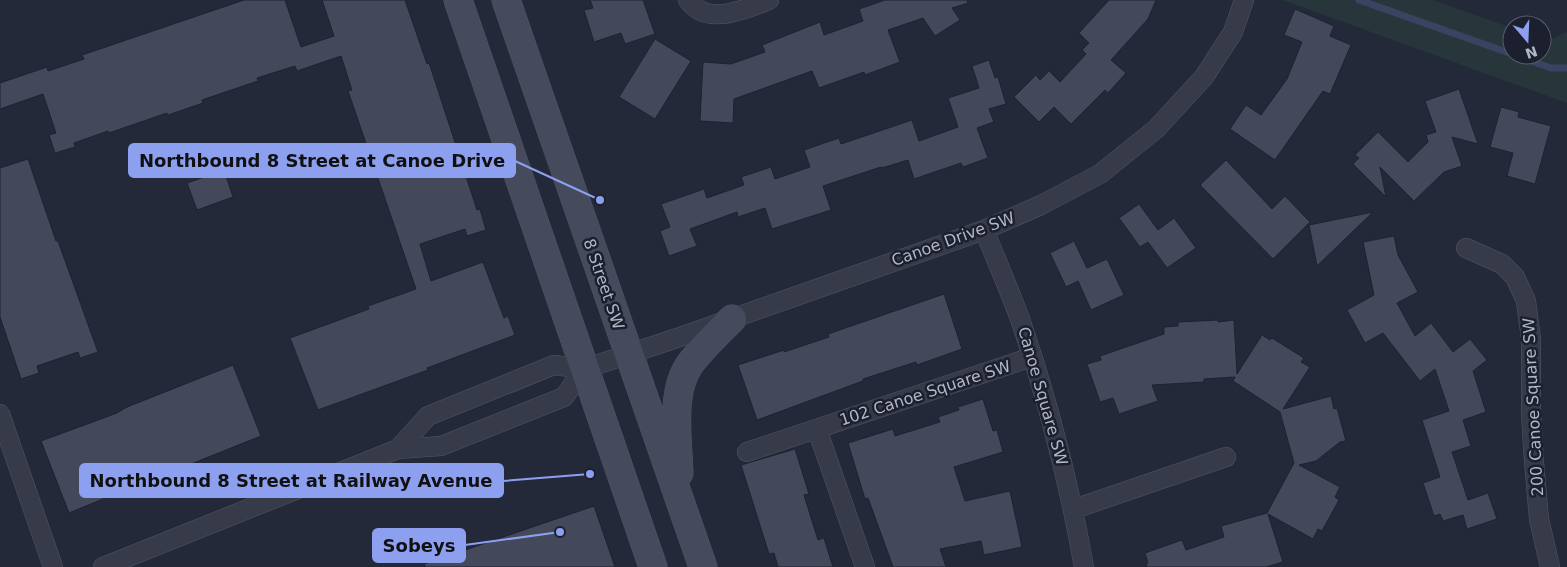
<svg xmlns="http://www.w3.org/2000/svg" width="1567" height="567" viewBox="0 0 1567 567" font-family="'DejaVu Sans',sans-serif">
  <style>
    .green { fill: #27363b }
    .lines { fill: none; stroke-linecap: round; stroke-linejoin: round }
    .stream { stroke: #3a4361; stroke-width: 7 }
    .building { fill: #43485a; stroke: #1e2230 }
    .street-casing { stroke: #525664; stroke-width: 20 }
    .secondary-casing { stroke: #525664; stroke-width: 29 }
    .street { stroke: #373b49; stroke-width: 19 }
    .secondary { stroke: #454a5c; stroke-width: 28 }
    .labels { text-anchor: middle; dominant-baseline: central; stroke-width: 5; stroke-linejoin: round; paint-order: stroke }
    .street-label { font-size: 16px; fill: #b2b6c5; stroke: #1c202e }
    .leader { fill: none; stroke: #8da0f0; stroke-width: 2 }
    .callout-dot { fill: #8da0f0; stroke: #1c202e; stroke-width: 2 }
    .callout { fill: #8da0f0; stroke: #8da0f0; stroke-width: 2 }
    .callout-label { font-size: 18px; text-anchor: middle; font-weight: bold; fill: #111 }
  </style>
  <rect width="100%" height="100%" fill="#242939"/>
  <path class="green" d="M1283 0H1433L1512 28V55H1542V39L1548 41 1567 32V103Z"/>
  <g class="lines">
    <path class="stream" d="M1359 0 1512 54
      M1514 55 1551 68H1567"/>
  </g>
  <path class="building" d="M244 0H285L301 47 334 36 322 0H405L427 64 429 63 436 84 477 210 480 209 486 230 467 236 465 229 420 244 431 281 483 262 504 318 508 316 515 335 427 368 428 370 318 410 290 338 369 309 368 306 416 289 348 91 352 90 341 56 297 71 295 66 257 78 258 81 202 100 203 103 168 115 167 113 109 133 108 131 74 143 75 147 55 153 49 135 56 133 43 94 0 109V83L47 67 48 71 84 59 82 55Z
    M590 0H643L655 34 625 44 621 33 594 42 584 10 593 8Z
    M885 0H967L968 3 952 8 960 20 935 36 923 18 888 30 900 62 865 75 864 72 819 88 812 71 734 99 733 123 700 121 703 62 731 64 765 52 762 45 820 22 824 35 863 21 859 9Z
    M1109 0H1156L1148 19 1111 60 1126 73 1108 93 1105 90 1071 124 1054 107 1039 122 1014 97 1036 75 1040 80 1049 71 1060 82 1086 54 1082 50 1089 43 1079 33Z
    M1295 9 1334 26 1330 36 1351 45 1330 94 1323 91 1275 160 1230 129 1246 105 1261 115 1287 79 1302 42 1284 35Z
    M655 39 691 61 655 119 619 97Z
    M989 60 995 78 998 77 1006 104 989 109 994 122 977 128 988 158 963 167 961 163 914 179 908 160 882 168 881 167 823 186 831 210 772 229 765 208 738 217 737 212 690 229 697 246 669 256 660 231 670 227 661 204 704 189 707 198 744 185 741 177 771 167 775 179 810 167 804 150 839 138 841 144 912 120 919 141 958 127 948 98 979 88 972 66Z
    M1459 89 1478 144 1452 137 1462 166 1444 172 1414 201 1380 167 1386 197 1353 164 1359 158 1355 155 1378 132 1408 162 1428 142 1426 135 1436 132 1425 101Z
    M1501 107 1519 112 1518 117 1551 126 1535 184 1507 176 1513 153 1490 147Z
    M28 159 56 241H58L98 352 80 358 78 352 37 366 39 373 21 379 0 317V168Z
    M1226 160 1272 209 1285 196 1310 222 1273 259 1200 185Z
    M224 170 233 197 197 210 187 183Z
    M1139 204 1158 230 1174 218 1196 248 1167 268 1148 242 1140 247 1119 218Z
    M1373 212 1317 266 1309 225Z
    M1394 236 1398 255 1418 292 1397 303 1415 336 1431 323 1453 352 1470 339 1487 360 1473 371 1486 412 1463 420 1471 446 1452 452 1468 500 1488 493 1497 519 1467 529 1463 515 1443 521 1440 514 1434 516 1423 483 1440 477 1422 420 1449 411 1435 369 1420 381 1383 333 1365 343 1347 310 1374 295 1363 242Z
    M1074 241 1087 268 1107 259 1124 295 1091 310 1078 281 1066 287 1050 253Z
    M944 294 962 349 917 365 916 362 863 379V381L757 420 738 365 784 350V352L829 337 828 334Z
    M1218 320V322L1234 320 1237 374 1262 335 1270 340 1272 338 1304 358 1301 362 1310 367 1283 409 1331 396 1334 409 1337 408 1346 441 1340 442 1316 461 1299 465 1340 487 1335 497 1339 500 1322 531 1318 529 1313 539 1268 514 1283 562 1266 567H1147L1146 564 1148 563 1145 553 1182 540 1186 550 1224 537 1221 526 1267 513 1294 463 1280 412 1233 381 1235 377 1204 379V382L1152 385 1158 401 1119 414 1113 398 1100 402 1087 364 1101 360 1100 356 1164 334V327L1178 326V322Z
    M233 365 261 436 181 468 182 471 121 494 120 492 69 513 41 441 117 413 127 407Z
    M983 399 993 431 997 430 1003 452 954 467 965 501 1010 491 1022 547 984 555 981 541 940 549 946 567H893L868 498 865 499 848 443 893 429 895 436 940 422 938 417 959 410 958 407Z
    M795 449 809 494 804 495 818 540 824 538 833 567H778L774 553 769 554 741 465Z
    M594 506 615 567H425L424 564Z"/>
  <g class="lines">
    <defs>
      <path id="street" d="M688 0C707 27 746 9 769 0
        M984 230C996 259 1009 289 1020 319 1048 400 1069 483 1084 567
        M1466 248 1502 264 1515 277 1526 301 1531 339V414L1534 462 1539 519 1550 567
        M0 414 53 567
        M817 429 865 567
        M398 449 428 416 554 365 584 369 680 337 984 230 1041 205 1100 174 1156 129 1204 77 1233 32 1244 0
        M747 452 1032 357
        M1074 509 1226 457
        M103 567 398 449 441 446 564 397 584 369"/>
      <path id="secondary" d="M458 0 653 567
        M506 0 703 567
        M679 473C678 439 670 392 690 364 702 348 718 333 732 319"/>
    </defs>
    <use href="#street" class="street-casing"/>
    <use href="#secondary" class="secondary-casing"/>
    <use href="#street" class="street"/>
    <use href="#secondary" class="secondary"/>
  </g>
  <g class="labels">
    <g class="street-label">
      <text transform="translate(953 239) rotate(-20)">Canoe Drive SW</text>
      <text transform="translate(604 284) rotate(71)">8 Street SW</text>
      <text transform="translate(925 393) rotate(-18)">102 Canoe Square SW</text>
      <text transform="translate(1043 396) rotate(74)">Canoe Square SW</text>
      <text transform="translate(1533 407) rotate(-93)">200 Canoe Square SW</text>
    </g>
  </g>
  <path class="leader" d="M600 200L515 161M590 474L503 481M560 532L465 545"/>
  <g class="callout-dot">
    <circle cx="600" cy="200" r="5"/>
    <circle cx="590" cy="474" r="5"/>
    <circle cx="560" cy="532" r="5"/>
  </g>
  <g class="callout">
    <rect x="129" y="144" width="386" height="33" rx="5"/>
    <rect x="80" y="464" width="423" height="33" rx="5"/>
    <rect x="373" y="529" width="92" height="33" rx="5"/>
  </g>
  <g class="callout-label">
    <text x="322" y="167">Northbound 8 Street at Canoe Drive</text>
    <text x="291" y="487">Northbound 8 Street at Railway Avenue</text>
    <text x="419" y="552">Sobeys</text>
  </g>
  <g transform="translate(1527 40) rotate(161)"><circle r="24" fill="#1c202e" stroke="#585c6a"/>
  <path d="M0-4L9 19L0 12L-9 19Z" fill="#8da0f0"/>
  <text y="-8" font-size="14" font-weight="bold" text-anchor="middle" fill="#b2b6c5">N</text>
  </g>
</svg>
